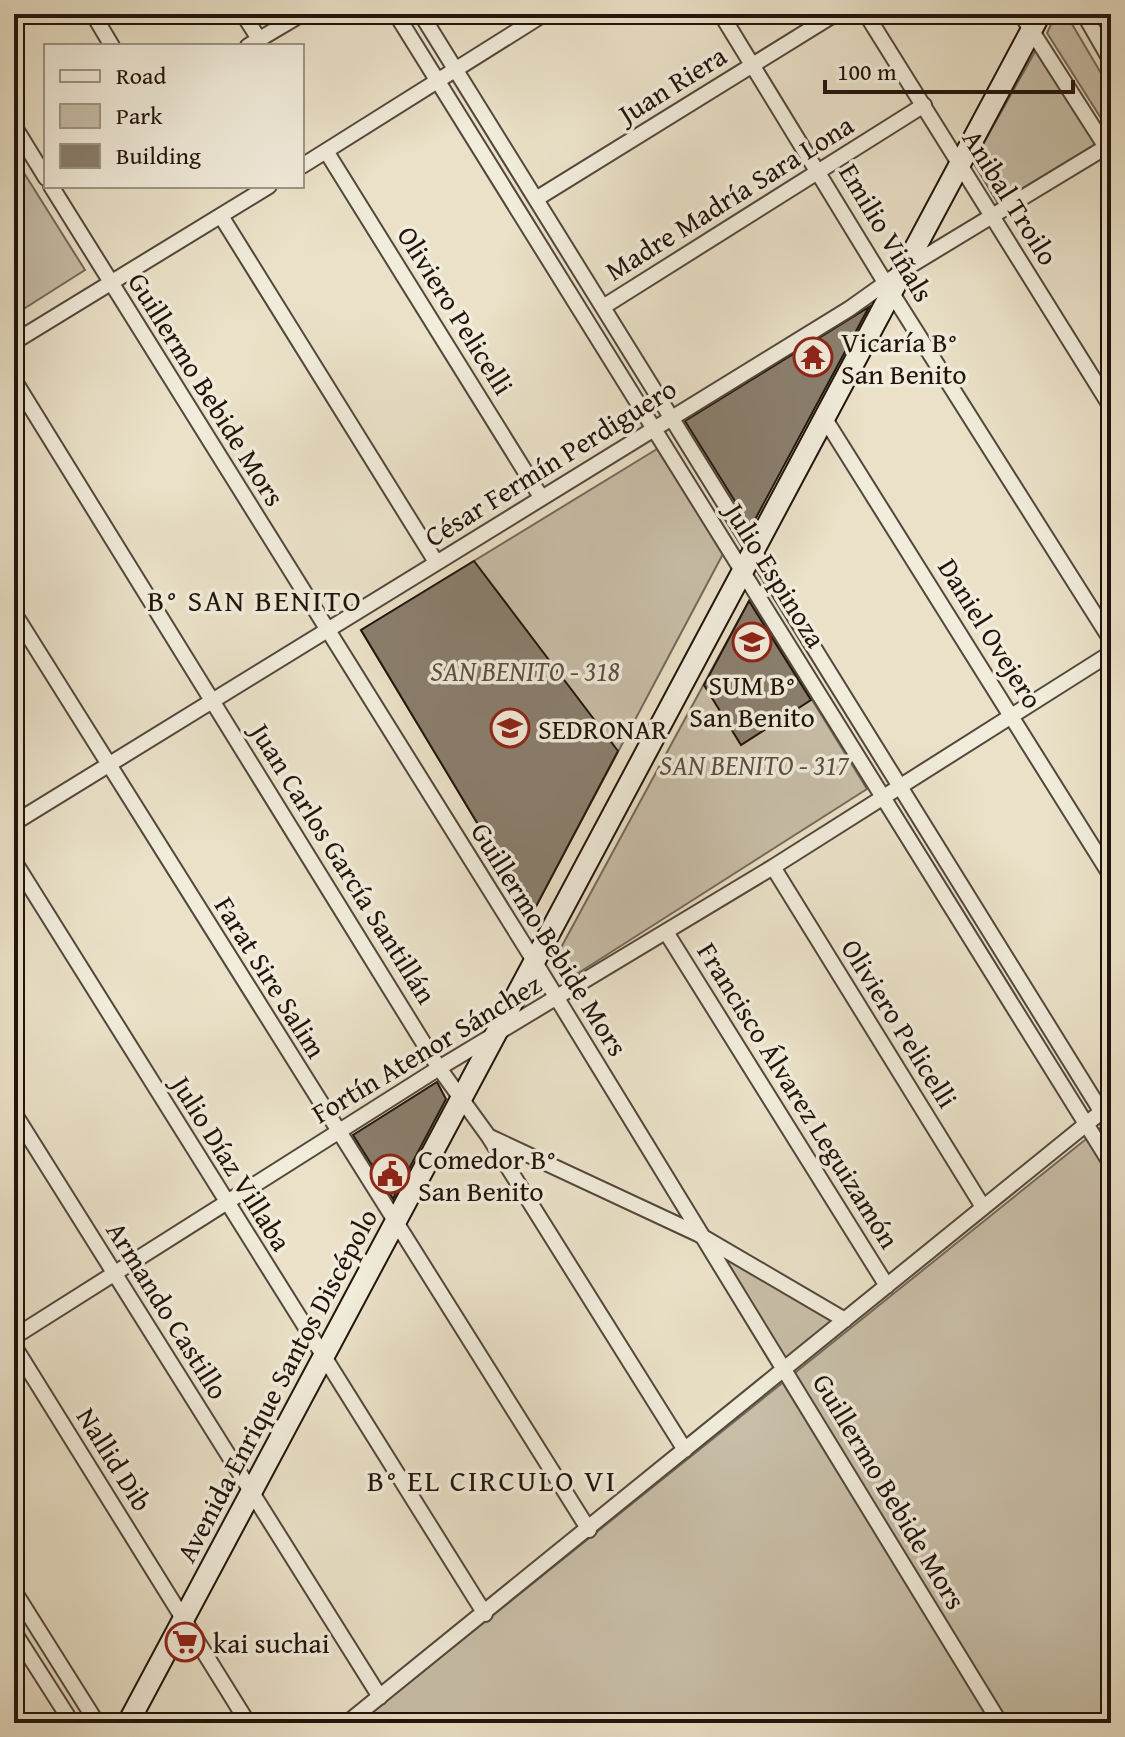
<svg xmlns="http://www.w3.org/2000/svg" width="1125" height="1737" viewBox="0 0 1125 1737" font-family="'Gentium Book Plus',serif">
  <style>
    .green { fill: #c8bea8; stroke: #74695a; stroke-width: 2 }
    .building { fill: #8a7f6e; stroke: #21140c; stroke-width: 2 }
    .lines { fill: none; stroke-linecap: round; stroke-linejoin: round }
    .minor-casing { stroke: #53473b; stroke-width: 18 }
    .secondary-casing { stroke: #21140c; stroke-width: 24 }
    .minor { stroke: #f1ecdb; stroke-width: 14 }
    .secondary { stroke: #f1ecdb; stroke-width: 20 }
    .labels { text-anchor: middle; dominant-baseline: central; stroke-width: 7; stroke-linejoin: round; paint-order: stroke }
    .street-label { font-size: 28px; fill: #21140c; stroke: #f1ecdb }
    .poi-label { font-size: 28px; fill: #21140c; stroke: #f1ecdb; text-anchor: start }
    .park-label { font-size: 28px; font-style: italic; fill: #5b5043; stroke: #f1ecdb }
    .neighbourhood-label { font-size: 30px; letter-spacing: 2px; fill: #21140c; stroke: #f1ecdb }
  </style>
  <rect width="100%" height="100%" fill="#eae1c8"/>
  <filter id="stains"><feTurbulence type="fractalNoise" baseFrequency=".0025" numOctaves="4"/><feColorMatrix values="0 0 0 0 .2 0 0 0 0 .09 0 0 0 0 .02 0 0 0 .5 -.17"/></filter>
  <radialGradient id="worn" r=".72"><stop offset=".6" stop-color="#630" stop-opacity="0"/><stop offset="1" stop-color="#630" stop-opacity=".3"/></radialGradient>
  <path class="green" d="M1056 14H1066L1111 90V134L1047 33Z
    M1037 48 1101 147 1000 207 973 162Z
    M14 157 85 270 14 315Z
    M657 449 724 552 532 914 361 630Z
    M750 599 867 789 572 977 557 955Z
    M1111 1119V1723H359Z
    M713 1247 839 1319 787 1363Z"/>
  <path class="building" d="M869 307 751 527 685 421Z
    M474 561 618 751 532 914 361 630Z
    M749 601 811 700 741 745 704 685Z
    M437 1082 446 1099 393 1199 353 1135Z"/>
  <g class="lines">
    <defs>
      <path id="minor" d="M93 14 112 46
        M243 14 259 39
        M396 14 1111 1164
        M421 14 1111 1127
        M721 14 886 284 1111 640
        M866 14 1111 407
        M1021 14 1111 155
        M1084 14 1111 61
        M248 46 302 14
        M14 126 46 178
        M326 151 541 497
        M302 166 544 14
        M51 186 533 959 1000 1723
        M536 199 835 14
        M221 216 436 562
        M603 307 924 105
        M14 342 269 186
        M14 380 439 1068 489 1137 685 1450
        M825 419 1111 876
        M14 613 589 1530
        M14 823 849 309 908 267 1111 144
        M14 861 485 1614
        M773 867 983 1207
        M666 932 887 1286
        M14 1113 380 1697
        M490 1137 698 1234 845 1320
        M14 1337 439 1068 773 867 1111 653
        M14 1346 248 1723
        M14 1591 97 1723
        M14 1632 72 1723
        M347 1723 1111 1104"/>
      <path id="secondary" d="M128 1723 1040 14"/>
    </defs>
    <use href="#minor" class="minor-casing"/>
    <use href="#secondary" class="secondary-casing"/>
    <use href="#minor" class="minor"/>
    <use href="#secondary" class="secondary"/>
  </g>
  <defs>
    <symbol id="temple-ring" viewBox="-11 -11 22 22"><circle r="9.5" fill="#f1ecdb" stroke="#8f2418" stroke-width="1.5"/><path d="M0-6L5-2H3V0L6.5 2.5H4V6H1.5V3h-3V6H-4V2.5H-6.5L-3 0V-2H-5Z" fill="#8f2418"/></symbol>
    <symbol id="school-ring" viewBox="-11 -11 22 22"><circle r="9.5" fill="#f1ecdb" stroke="#8f2418" stroke-width="1.5"/><path d="M0-5L7-2L0 1L-7-2ZM-4 1L0 2.5L4 1V4Q0 6-4 4Z" fill="#8f2418"/></symbol>
    <symbol id="civic-ring" viewBox="-11 -11 22 22"><circle r="9.5" fill="#f1ecdb" stroke="#8f2418" stroke-width="1.5"/><path d="M-.6-6.5H3V-4.5H.6V-3L4-1V1h2V6H-6V1h2V-1L-.6-3ZM-1.2 2.5V6h2.4V2.5Z" fill="#8f2418"/></symbol>
    <symbol id="supermarket-ring" viewBox="-11 -11 22 22"><circle r="9.5" fill="#f1ecdb" stroke="#8f2418" stroke-width="1.5"/><path d="M-6-5.5h2.5l.6 2H6L4.5 2H-2.5L-4.4-4H-6ZM-1.5 3.2a1.3 1.3 0 1 0 .1 0ZM3 3.2a1.3 1.3 0 1 0 .1 0Z" fill="#8f2418"/></symbol>
  </defs>
  <g fill-rule="evenodd">
    <use href="#temple-ring" x="791" y="335" width="44" height="44"/>
    <use href="#school-ring" x="730" y="620" width="44" height="44"/>
    <use href="#school-ring" x="488" y="706" width="44" height="44"/>
    <use href="#civic-ring" x="368" y="1152" width="44" height="44"/>
    <use href="#supermarket-ring" x="163" y="1620" width="44" height="44"/>
  </g>
  <g class="labels">
    <g class="street-label">
      <text transform="translate(672 84) rotate(-32)">Juan Riera</text>
      <text transform="translate(729 197) rotate(-32)">Madre Madría Sara Lona</text>
      <text transform="translate(1011 197) rotate(58)">Anibal Troilo</text>
      <text transform="translate(887 232) rotate(59)">Emilio Viñals</text>
      <text transform="translate(456 310) rotate(58)">Oliviero Pelicelli</text>
      <text transform="translate(207 389) rotate(58)">Guillermo Bebide Mors</text>
      <text transform="translate(550 462) rotate(-32)">César Fermín Perdiguero</text>
      <text transform="translate(776 575) rotate(58)">Julio Espinoza</text>
      <text transform="translate(991 633) rotate(58)">Daniel Ovejero</text>
      <text transform="translate(344 863) rotate(58)">Juan Carlos García Santillán</text>
      <text transform="translate(550 939) rotate(58)">Guillermo Bebide Mors</text>
      <text transform="translate(271 977) rotate(58)">Farat Sire Salim</text>
      <text transform="translate(900 1023) rotate(58)">Oliviero Pelicelli</text>
      <text transform="translate(426 1048) rotate(-31)">Fortín Atenor Sánchez</text>
      <text transform="translate(799 1095) rotate(58)">Francisco Álvarez Leguizamón</text>
      <text transform="translate(232 1163) rotate(58)">Julio Díaz Villaba</text>
      <text transform="translate(168 1310) rotate(58)">Armando Castillo</text>
      <text transform="translate(276 1385) rotate(-62)">Avenida Enrique Santos Discépolo</text>
      <text transform="translate(115 1459) rotate(58)">Nallid Dib</text>
      <text transform="translate(890 1491) rotate(59)">Guillermo Bebide Mors</text>
    </g>
    <g class="poi-label">
      <text x="841" y="341">Vicaría B°<tspan x="841" dy="32">San Benito</tspan></text>
      <text x="752" y="684" text-anchor="middle">SUM B°<tspan x="752" dy="32">San Benito</tspan></text>
      <text x="538" y="728">SEDRONAR</text>
      <text x="418" y="1158">Comedor B°<tspan x="418" dy="32">San Benito</tspan></text>
      <text x="213" y="1642">kai suchai</text>
    </g>
    <g class="park-label">
      <text x="525" y="670">SAN BENITO - 318</text>
      <text x="754" y="764">SAN BENITO - 317</text>
    </g>
    <g class="neighbourhood-label">
      <text x="255" y="600">B° SAN BENITO</text>
      <text x="492" y="1480">B° EL CIRCULO VI</text>
    </g>
  </g>
  <rect width="1125" height="1737" fill="none" stroke="#eae1c8" stroke-width="48"/>
  <rect x="16" y="16" width="1093" height="1705" fill="none" stroke="#21140c" stroke-width="4"/>
  <rect x="24" y="24" width="1077" height="1689" fill="none" stroke="#21140c" stroke-width="2"/>
  <rect x="44" y="44" width="260" height="144" fill="#f1ecdb" stroke="#9e9688" stroke-width="2"/>
  <rect x="60" y="70" width="40" height="12" fill="#f1ecdb" stroke="#9e9688" stroke-width="2"/>
  <text x="116" y="84" font-size="24" fill="#21140c">Road</text>
  <rect x="60" y="104" width="40" height="24" fill="#c8bea8" stroke="#9e9688" stroke-width="2"/>
  <text x="116" y="124" font-size="24" fill="#21140c">Park</text>
  <rect x="60" y="144" width="40" height="24" fill="#8a7f6e" stroke="#9e9688" stroke-width="2"/>
  <text x="116" y="164" font-size="24" fill="#21140c">Building</text>
  <path d="M825 80v12h248v-12" fill="none" stroke="#21140c" stroke-width="4"/>
  <text x="837" y="80" font-size="24" fill="#21140c" stroke="#f1ecdb" stroke-width="6" paint-order="stroke">100 m</text>
  <rect width="100%" height="100%" filter="url(#stains)"/>
  <rect width="100%" height="100%" fill="url(#worn)"/>
</svg>
